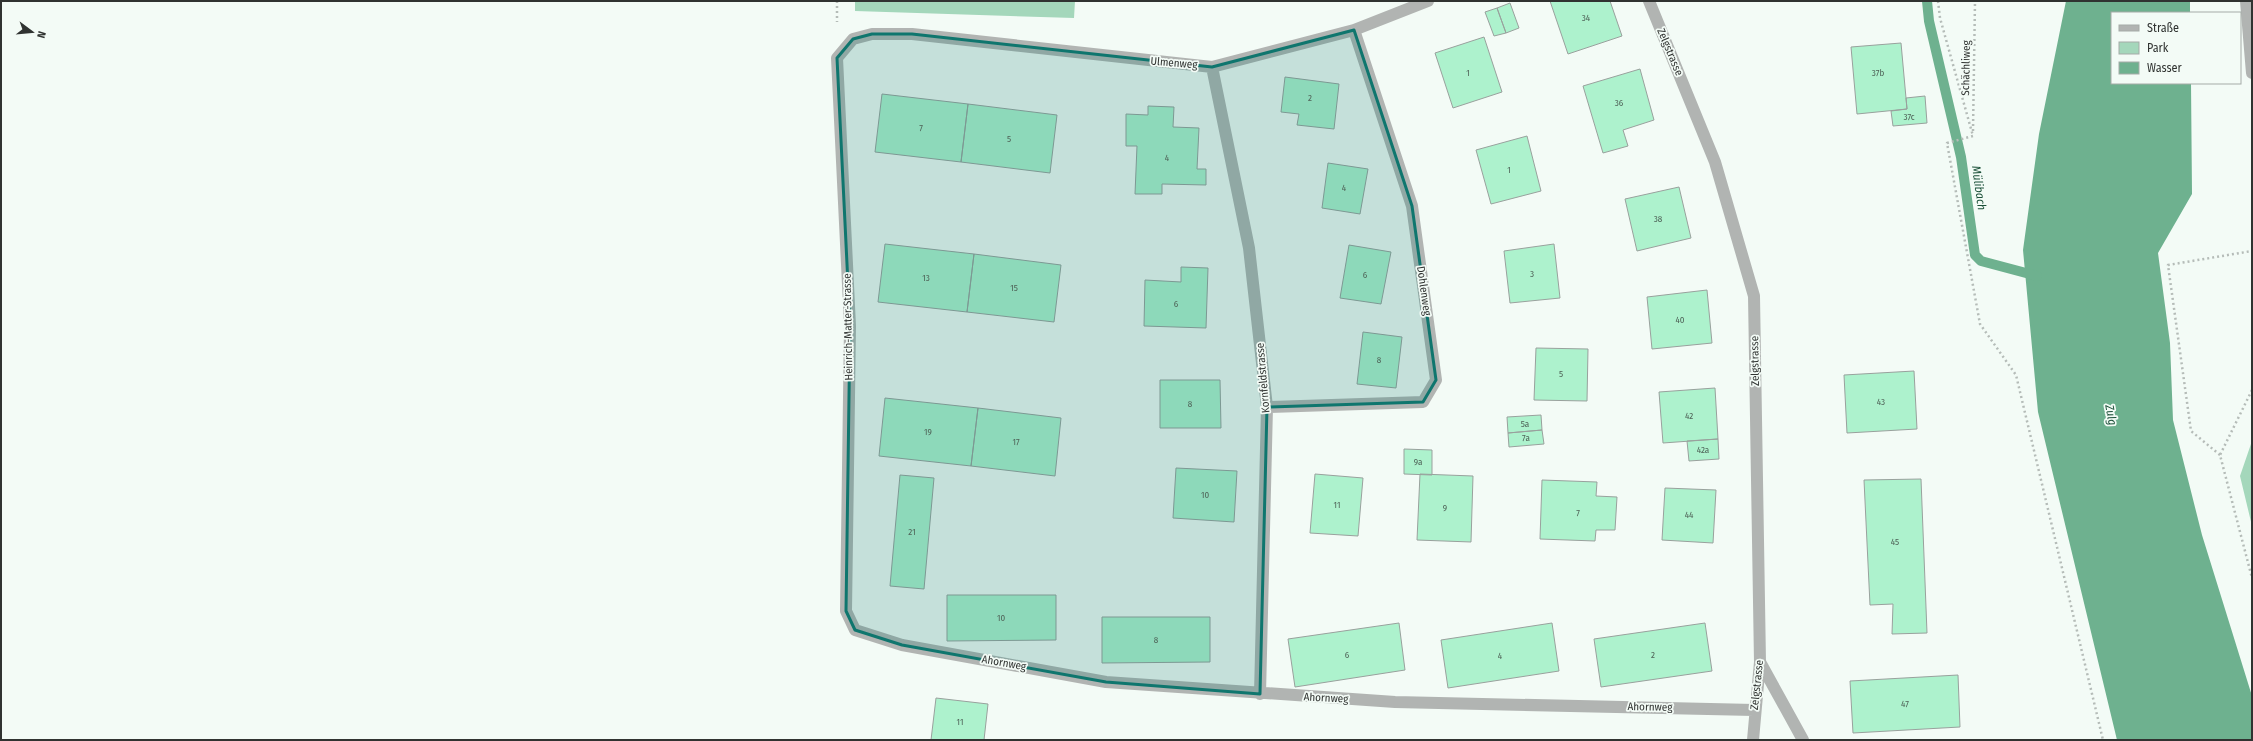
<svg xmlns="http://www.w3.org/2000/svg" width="2253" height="741" viewBox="0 0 2253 741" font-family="'Fira Sans Condensed',sans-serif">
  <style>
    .green { fill: #a4d7bb }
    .water { fill: #6eb18f }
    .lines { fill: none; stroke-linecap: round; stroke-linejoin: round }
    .stream { stroke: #6eb18f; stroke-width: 10 }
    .building { fill: #adf2cd; stroke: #99a19d }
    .path { stroke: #b5bcb8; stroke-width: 2.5; stroke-dasharray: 2 3; stroke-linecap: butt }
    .street { stroke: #b1b4b2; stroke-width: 12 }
    .marked { fill: #0f766e; fill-opacity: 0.2; stroke: #0f766e; stroke-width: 3; stroke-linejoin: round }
    .labels { text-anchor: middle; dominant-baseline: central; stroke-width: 3.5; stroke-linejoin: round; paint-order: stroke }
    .number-label { font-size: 9px; fill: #4f6358 }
    .street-label { font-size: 11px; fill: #303331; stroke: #f3fbf6 }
    .water-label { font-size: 12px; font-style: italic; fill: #1b5038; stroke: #f3fbf6 }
  </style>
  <rect width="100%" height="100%" fill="#f3fbf6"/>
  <path class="green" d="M855 1H1075L1074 18 855 11Z
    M2252 441V526L2240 476Z"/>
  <path class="water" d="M2066 1H2190V13H2112V83H2191L2192 194 2158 253 2170 343 2173 420 2202 535 2252 696V740H2117L2038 412 2023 250 2039 134Z"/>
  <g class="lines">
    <path class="stream" d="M1927 1 1929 21 1961 157 1975 255 1981 261 2037 276"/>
  </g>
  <path class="building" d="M1550 1H1610L1622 36 1568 54Z
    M1510 3 1519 28 1506 33 1497 8Z
    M1497 8 1506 33 1494 36 1485 12Z
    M1484 37 1502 92 1453 108 1435 53Z
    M1901 43 1907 109 1857 114 1851 47Z
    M1640 69 1654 120 1623 130 1628 146 1603 153 1583 86Z
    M1285 77 1339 84 1334 129 1297 125 1299 114 1281 112Z
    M882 94 968 104 961 162 875 152Z
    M1925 96 1927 123 1893 126 1891 111 1907 109 1906 98Z
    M968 104 1057 115 1050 173 961 162Z
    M1148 106 1174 107 1173 127 1199 128 1197 169H1206V185L1162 184V194H1135L1137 146H1126V114L1148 115Z
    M1527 136 1541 191 1491 204 1476 150Z
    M1328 163 1368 169 1360 214 1322 208Z
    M1679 187 1691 238 1637 251 1625 199Z
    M885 244 974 254 967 312 878 302Z
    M1554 244 1560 298 1510 303 1504 251Z
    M1349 245 1391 252 1381 304 1340 298Z
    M974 254 1061 265 1054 322 967 312Z
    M1181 267 1208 268 1206 328 1144 326 1145 280 1181 282Z
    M1707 290 1712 343 1652 349 1647 297Z
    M1363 332 1402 337 1396 388 1357 384Z
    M1536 348 1588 349 1587 401 1534 400Z
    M1914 371 1917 429 1847 433 1844 375Z
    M1160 380H1220L1221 428H1160Z
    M1715 388 1718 439 1663 443 1659 392Z
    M885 398 978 408 971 466 879 456Z
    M978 408 1061 418 1055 476 971 466Z
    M1541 415 1542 430 1508 433 1507 417Z
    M1542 430 1544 444 1509 447 1508 433Z
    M1718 439 1719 459 1689 461 1687 441Z
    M1404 449 1432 450V475L1404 474Z
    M1176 468 1237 471 1234 522 1173 518Z
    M1315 474 1363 478 1358 536 1310 533Z
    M1420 474 1473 476 1471 542 1417 540Z
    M900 475 934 478 924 589 890 586Z
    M1921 479 1927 633 1892 634 1893 604 1870 605 1864 480Z
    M1542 480 1597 482 1596 496 1617 497 1615 530H1596L1595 541 1540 539Z
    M1665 488 1716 490 1713 543 1662 540Z
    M947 595H1056V640L947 641Z
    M1102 617H1210V662L1102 663Z
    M1399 623 1405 670 1295 687 1288 639Z
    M1552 623 1559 671 1448 688 1441 640Z
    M1705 623 1712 671 1601 687 1594 639Z
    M1958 675 1960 727 1853 733 1850 681Z
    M936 698 988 704 984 740H931Z"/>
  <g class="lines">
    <path class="path" d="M837 1V22
      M1938 1 1940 18 1973 136
      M1973 131 1975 1
      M1973 136 1947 143 1980 324 2016 375 2103 740
      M2252 390 2220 455 2252 578
      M2220 455 2191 431 2168 265 2252 251"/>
    <path class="street" d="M1428 1 1354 30 1212 67 912 34H872L853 39 837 58 850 326 846 611 855 630 902 645 1106 682 1395 702 1754 710
      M1649 1 1715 162 1754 296 1760 662 1753 740
      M2246 1 2252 73
      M1212 67 1249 248 1267 407 1260 694
      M1267 407 1423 402 1436 380 1412 206 1354 30
      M1760 662 1803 740"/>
  </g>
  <path class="marked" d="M1354 30 1412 206 1436 380 1423 402 1267 407 1260 694 1106 682 902 645 855 630 846 611 850 326 837 58 853 39 872 34H912L1212 67Z"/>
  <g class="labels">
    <g class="number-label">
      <text x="1586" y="18">34</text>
      <text x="1468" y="73">1</text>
      <text x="1878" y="73">37b</text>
      <text x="1310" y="98">2</text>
      <text x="1619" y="103">36</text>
      <text x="1909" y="117">37c</text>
      <text x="921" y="128">7</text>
      <text x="1009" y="139">5</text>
      <text x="1167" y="158">4</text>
      <text x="1509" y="170">1</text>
      <text x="1344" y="188">4</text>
      <text x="1658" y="219">38</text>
      <text x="1532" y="274">3</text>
      <text x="1365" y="275">6</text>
      <text x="926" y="278">13</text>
      <text x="1014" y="288">15</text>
      <text x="1176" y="304">6</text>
      <text x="1680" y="320">40</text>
      <text x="1379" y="360">8</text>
      <text x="1561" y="374">5</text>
      <text x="1881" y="402">43</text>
      <text x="1190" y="404">8</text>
      <text x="1689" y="416">42</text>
      <text x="1525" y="424">5a</text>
      <text x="928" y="432">19</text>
      <text x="1526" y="438">7a</text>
      <text x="1016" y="442">17</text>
      <text x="1703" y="450">42a</text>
      <text x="1418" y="462">9a</text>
      <text x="1205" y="495">10</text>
      <text x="1337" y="505">11</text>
      <text x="1445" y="508">9</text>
      <text x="1578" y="513">7</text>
      <text x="1689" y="515">44</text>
      <text x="912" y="532">21</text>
      <text x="1895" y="542">45</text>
      <text x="1001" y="618">10</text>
      <text x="1156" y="640">8</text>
      <text x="1347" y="655">6</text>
      <text x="1653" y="655">2</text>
      <text x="1500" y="656">4</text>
      <text x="1905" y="704">47</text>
      <text x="960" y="722">11</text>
    </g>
    <g class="street-label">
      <text transform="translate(1670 52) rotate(67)">Zelgstrasse</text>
      <text transform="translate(1174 63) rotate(5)">Ulmenweg</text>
      <text transform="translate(1966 68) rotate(-89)">Schächliweg</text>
      <text transform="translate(1424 291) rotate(82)">Dohlenweg</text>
      <text transform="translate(848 327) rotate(-91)">Heinrich-Matter-Strasse</text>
      <text transform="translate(1755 361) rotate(-91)">Zelgstrasse</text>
      <text transform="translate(1263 378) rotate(-95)">Kornfeldstrasse</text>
      <text transform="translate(1004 663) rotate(10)">Ahornweg</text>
      <text transform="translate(1757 685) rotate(-84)">Zelgstrasse</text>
      <text transform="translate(1326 698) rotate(3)">Ahornweg</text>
      <text transform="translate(1650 707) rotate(1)">Ahornweg</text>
    </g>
    <g class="water-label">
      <text transform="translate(1979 188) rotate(82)">Mülibach</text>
      <text transform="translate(2111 415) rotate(80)">Zulg</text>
    </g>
  </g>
  <rect width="2253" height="741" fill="none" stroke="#303331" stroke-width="4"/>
  <rect x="2111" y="12" width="130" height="72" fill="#f3fbf6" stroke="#a5aba7"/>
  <rect x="2119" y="25" width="20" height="6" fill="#b1b4b2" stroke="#a5aba7"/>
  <text x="2147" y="32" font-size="12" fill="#303331">Straße</text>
  <rect x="2119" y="42" width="20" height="12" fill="#a4d7bb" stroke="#a5aba7"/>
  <text x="2147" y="52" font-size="12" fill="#303331">Park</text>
  <rect x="2119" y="62" width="20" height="12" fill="#6eb18f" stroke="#a5aba7"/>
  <text x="2147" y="72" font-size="12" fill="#303331">Wasser</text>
  <g transform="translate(32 32) rotate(106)" stroke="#f3fbf6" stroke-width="3" paint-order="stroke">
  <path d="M0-3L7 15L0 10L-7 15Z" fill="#303331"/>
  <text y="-6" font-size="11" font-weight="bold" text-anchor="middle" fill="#303331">N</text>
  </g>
</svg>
